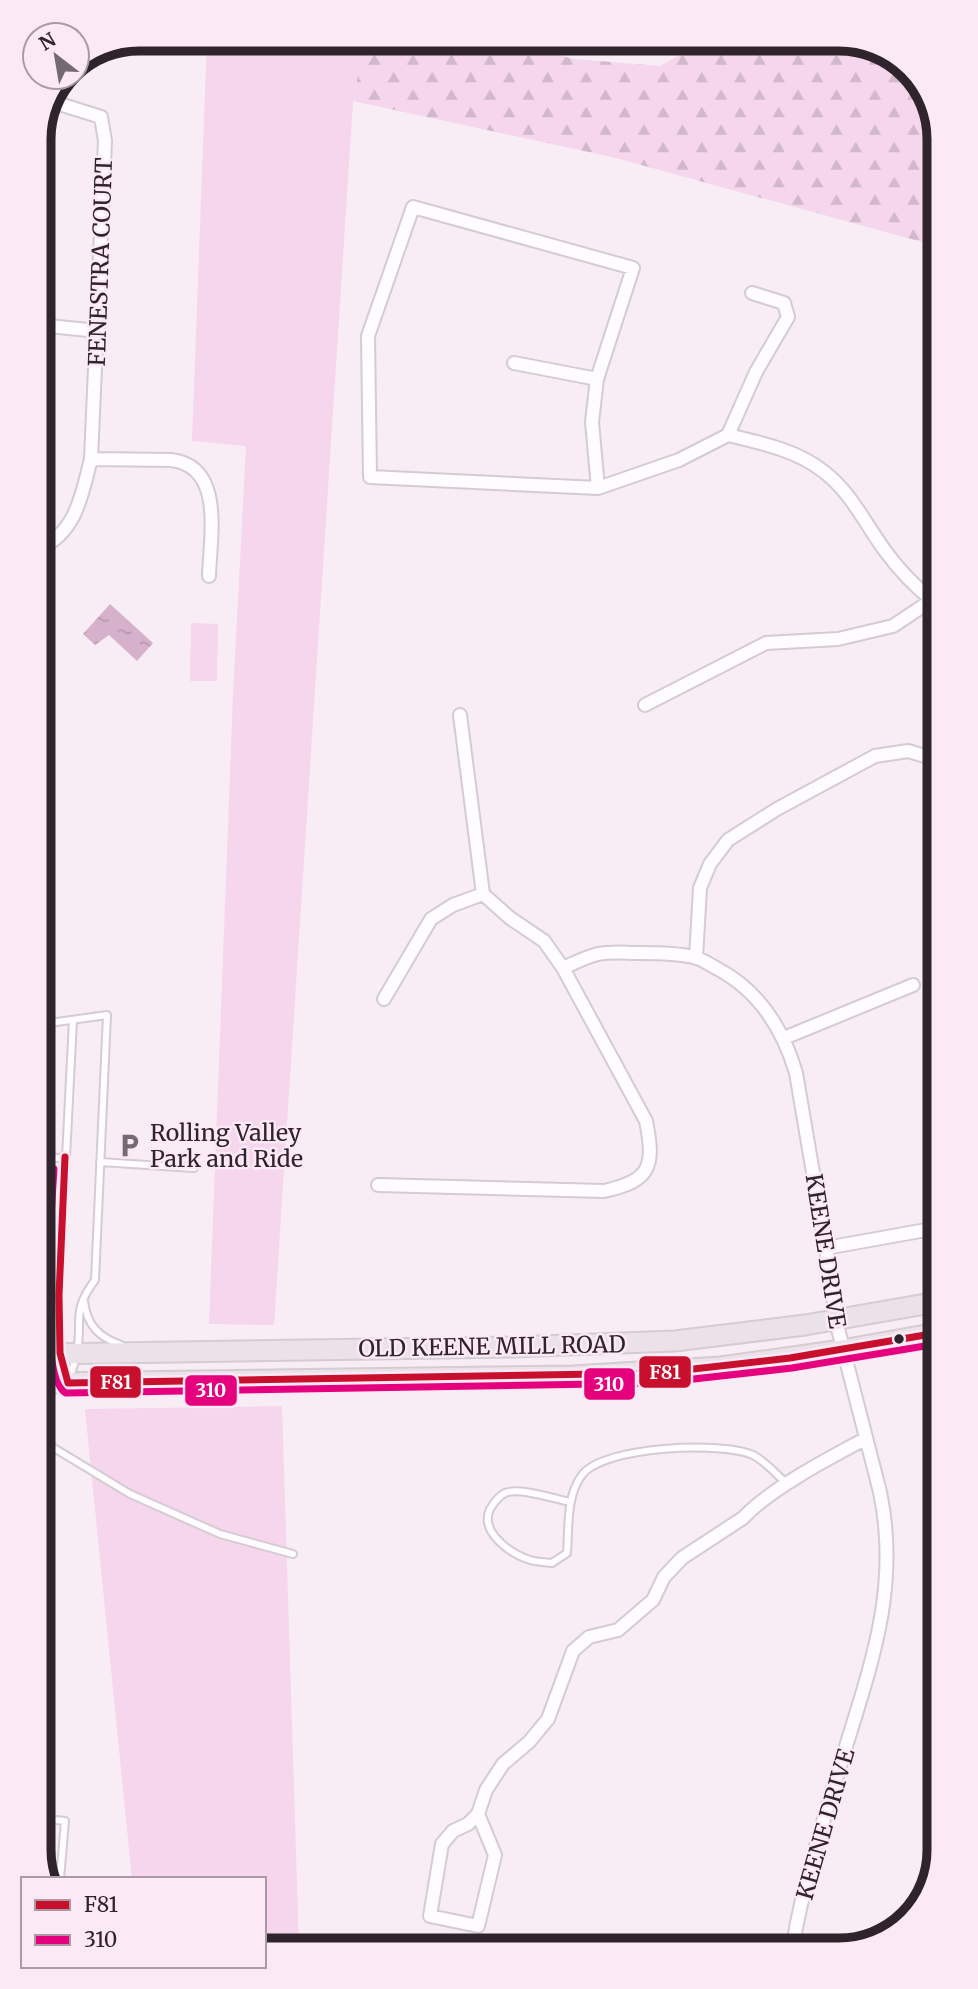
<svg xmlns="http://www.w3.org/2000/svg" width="978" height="1989" viewBox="0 0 978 1989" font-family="Merriweather,serif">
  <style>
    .green { fill: #f5d6ec }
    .forest { fill: url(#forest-firs) }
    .water { fill: url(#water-ripples) }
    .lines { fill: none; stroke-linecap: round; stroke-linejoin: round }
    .lane-casing { stroke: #d5cbd2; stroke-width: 10 }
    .street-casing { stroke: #d5cbd2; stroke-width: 16 }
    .primary-casing { stroke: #d3cdd1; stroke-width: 23 }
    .lane { stroke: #fefcfe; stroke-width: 6 }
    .street { stroke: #fefcfe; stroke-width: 12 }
    .primary { stroke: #ebe2e9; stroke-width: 19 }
    .bus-1-casing { stroke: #fce9f6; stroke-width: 12 }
    .bus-2-casing { stroke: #fce9f6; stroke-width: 12 }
    .bus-1 { stroke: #c8102e; stroke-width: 7 }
    .bus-2 { stroke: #e5007d; stroke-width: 7 }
    .bus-dot { fill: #2f242c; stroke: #fce9f6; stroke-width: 2.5 }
    .labels { text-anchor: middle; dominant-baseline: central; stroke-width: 5; stroke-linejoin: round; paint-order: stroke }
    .street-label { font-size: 23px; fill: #2f242c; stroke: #fce9f6 }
    .poi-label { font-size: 23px; fill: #2f242c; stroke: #fce9f6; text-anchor: start }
    .rim { fill: none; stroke: #2f242c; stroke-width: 9 }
    .line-badge { stroke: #fce9f6; stroke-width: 2.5 }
    .badge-label { font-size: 19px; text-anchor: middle; font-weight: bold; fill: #fff }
  </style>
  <defs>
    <pattern id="forest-firs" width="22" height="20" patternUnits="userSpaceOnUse" patternTransform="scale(1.75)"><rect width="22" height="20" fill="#f5d6ec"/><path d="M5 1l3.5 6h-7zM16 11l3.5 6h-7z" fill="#d2b8cb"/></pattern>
    <pattern id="water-ripples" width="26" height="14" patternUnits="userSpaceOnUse" patternTransform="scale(1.75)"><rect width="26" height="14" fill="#d6b1cb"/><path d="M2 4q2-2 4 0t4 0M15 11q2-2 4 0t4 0" fill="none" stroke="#b898ae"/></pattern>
  </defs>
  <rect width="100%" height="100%" fill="#f8edf5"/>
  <path class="green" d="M207 39H365L353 102 274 1325 209 1324 233 695 246 446 192 441Z
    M191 623 218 624 217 681H190Z
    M282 1406 299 1949H264V1879H132L85 1409Z"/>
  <path class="forest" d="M365 39H496L574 59 660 66 708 39H847L900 59 932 101 933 245 612 157 353 101Z"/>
  <path class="water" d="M110 604 153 643 137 661 109 635 95 645 83 634Z"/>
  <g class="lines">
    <defs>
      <path id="lane" d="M42 1024 107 1015 95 1280C71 1312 83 1319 77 1353 75 1362 72 1371 69 1379
        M43 1160 65 1157
        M100 1162 194 1168
        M84 1301C87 1326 99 1337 121 1345
        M67 1381 60 1353 59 1295 73 1020
        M44 1439 49 1445 130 1494 220 1534 293 1554
        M571 1502C555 1499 520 1487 505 1493 499 1496 493 1504 490 1509 479 1532 511 1554 530 1560 536 1562 545 1562 552 1563L567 1553C569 1527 566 1496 582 1475 603 1446 723 1441 753 1455 765 1461 776 1474 786 1483
        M46 1819 65 1821 60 1879"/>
      <path id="street" d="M39 325 98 331
        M514 363 597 379
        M728 435C761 443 796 450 823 471 852 493 865 524 886 552 899 570 917 588 934 602
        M728 435 756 372 788 317 784 303 752 293
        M91 459 171 460C225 466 210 537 209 576
        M598 488 592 422 597 379 633 268 413 207 368 336 370 477 598 488 679 460 728 435
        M40 548C77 532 82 493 91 459L105 141 101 117 53 102
        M645 705 766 643 838 639 893 626 932 600
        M460 715 483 894
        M483 894 510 918 544 941 563 968C574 963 586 957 598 954 612 951 626 953 640 953 658 953 676 953 694 957 702 959 710 965 718 969 759 991 783 1029 796 1073L831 1278 836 1321 880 1492C899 1583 874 1656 847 1743 827 1809 805 1875 793 1944
        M696 958 700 888 710 864 728 840 777 809 875 756 908 751 935 759
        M384 999 431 919 453 905 483 894
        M784 1038 913 985
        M378 1185 604 1191C651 1181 655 1166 646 1121L563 968
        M826 1248 937 1228
        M478 1814 495 1855 478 1926 430 1916 442 1844 453 1831 468 1824 478 1814 486 1790 503 1764 529 1742 548 1719 573 1651 589 1637 618 1630 653 1600 664 1577 682 1558 743 1518C770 1489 829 1458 865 1439"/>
      <path id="primary" d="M44 1354 513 1347 675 1341 805 1325 937 1302
        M44 1383 573 1376 721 1367 842 1350 937 1333"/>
    </defs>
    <use href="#lane" class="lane-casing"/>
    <use href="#street" class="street-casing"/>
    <use href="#primary" class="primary-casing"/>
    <use href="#lane" class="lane"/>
    <use href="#street" class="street"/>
    <use href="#primary" class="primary"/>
    <defs>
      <path id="bus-1" d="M65 1157 59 1295 60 1353 68 1383 658 1373 790 1358 937 1333"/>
      <path id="bus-2" d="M44 1170 54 1169C52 1204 37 1379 66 1393L658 1383 792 1368 937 1344"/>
    </defs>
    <use href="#bus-1" class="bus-1-casing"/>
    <use href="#bus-2" class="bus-2-casing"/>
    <use href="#bus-1" class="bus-1"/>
    <use href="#bus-2" class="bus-2"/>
  </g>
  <defs>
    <symbol id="parking-bare" viewBox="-9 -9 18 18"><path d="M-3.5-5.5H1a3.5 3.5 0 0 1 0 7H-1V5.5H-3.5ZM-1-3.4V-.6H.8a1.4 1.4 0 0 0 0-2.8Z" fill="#756a72" stroke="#fce9f6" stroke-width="2.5" paint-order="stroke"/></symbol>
  </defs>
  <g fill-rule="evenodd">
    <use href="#parking-bare" x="112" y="1128" width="35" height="35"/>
  </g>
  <circle class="bus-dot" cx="899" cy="1339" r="6"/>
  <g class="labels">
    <g class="street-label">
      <text transform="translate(100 262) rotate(-88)">FENESTRA COURT</text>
      <text transform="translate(826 1251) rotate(81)">KEENE DRIVE</text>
      <text transform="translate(492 1346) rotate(-1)">OLD KEENE MILL ROAD</text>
      <text transform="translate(825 1824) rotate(-74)">KEENE DRIVE</text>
    </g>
    <g class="poi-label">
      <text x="150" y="1132">Rolling Valley<tspan x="150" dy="26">Park and Ride</tspan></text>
    </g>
  </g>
  <path d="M0 0H978V1989H0ZM139 51H839A88 88 0 0 1 927 139V1850A88 88 0 0 1 839 1938H139A88 88 0 0 1 51 1850V139A88 88 0 0 1 139 51Z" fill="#fce9f6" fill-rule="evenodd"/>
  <path class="rim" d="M139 51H839A88 88 0 0 1 927 139V1850A88 88 0 0 1 839 1938H139A88 88 0 0 1 51 1850V139A88 88 0 0 1 139 51Z"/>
  <g class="line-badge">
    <rect x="638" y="1355" width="54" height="34" rx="7" fill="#c8102e"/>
    <rect x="89" y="1365" width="53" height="34" rx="7" fill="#c8102e"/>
    <rect x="583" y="1367" width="53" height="34" rx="7" fill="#e5007d"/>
    <rect x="184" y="1374" width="54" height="33" rx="7" fill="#e5007d"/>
  </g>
  <g class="badge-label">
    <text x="665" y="1379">F81</text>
    <text x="116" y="1389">F81</text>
    <text x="609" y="1391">310</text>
    <text x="211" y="1397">310</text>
  </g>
  <rect x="21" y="1877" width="245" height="91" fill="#fce9f6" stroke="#aa9aa5" stroke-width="2"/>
  <rect x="35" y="1900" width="35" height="10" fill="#c8102e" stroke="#aa9aa5" stroke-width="2"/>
  <text x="84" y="1912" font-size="21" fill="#2f242c">F81</text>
  <rect x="35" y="1935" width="35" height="10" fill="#e5007d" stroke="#aa9aa5" stroke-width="2"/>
  <text x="84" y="1947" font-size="21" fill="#2f242c">310</text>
  <g transform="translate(56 56) rotate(329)"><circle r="33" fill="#fce9f6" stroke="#aa9aa5" stroke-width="2"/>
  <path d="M0-5L12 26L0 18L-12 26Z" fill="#756a72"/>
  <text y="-10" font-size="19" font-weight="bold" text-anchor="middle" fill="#2f242c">N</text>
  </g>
</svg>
